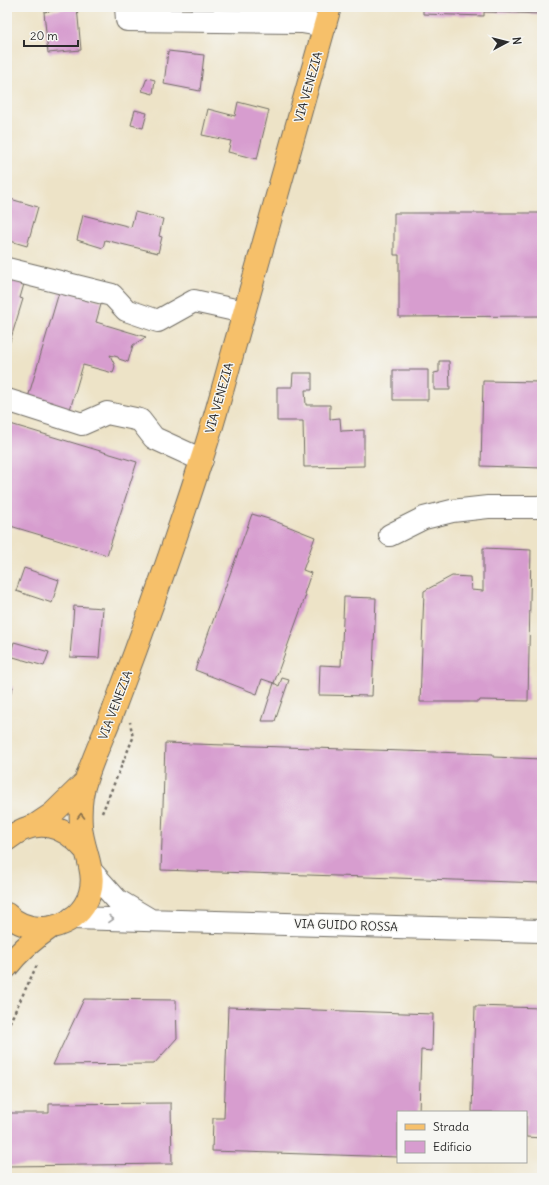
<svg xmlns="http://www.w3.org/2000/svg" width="549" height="1185" viewBox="0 0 549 1185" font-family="Delius,sans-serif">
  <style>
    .building { fill: #d79dcf }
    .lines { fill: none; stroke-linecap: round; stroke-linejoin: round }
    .minor-casing { stroke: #6f6b62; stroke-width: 24 }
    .major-casing { stroke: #6f6b62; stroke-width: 24 }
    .path { stroke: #6f6b62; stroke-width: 2.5; stroke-dasharray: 3 3; stroke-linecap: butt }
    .minor { stroke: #fff; stroke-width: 22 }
    .major { stroke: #f6c06b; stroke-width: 22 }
    .oneway { stroke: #866e48 }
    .oneway2 { stroke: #a0a0a0 }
    .labels { text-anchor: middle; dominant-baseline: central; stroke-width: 3; stroke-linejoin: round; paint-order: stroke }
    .street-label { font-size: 12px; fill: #2b2b2b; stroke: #f6f6f2 }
  </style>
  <rect width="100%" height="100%" fill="#f6f6f2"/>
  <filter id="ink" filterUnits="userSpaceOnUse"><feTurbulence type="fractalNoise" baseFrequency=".025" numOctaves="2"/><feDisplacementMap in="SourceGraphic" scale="8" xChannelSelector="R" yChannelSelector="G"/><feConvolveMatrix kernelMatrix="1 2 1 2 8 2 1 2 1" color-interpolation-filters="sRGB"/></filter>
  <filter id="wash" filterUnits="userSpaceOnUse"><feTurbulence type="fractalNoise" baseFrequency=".012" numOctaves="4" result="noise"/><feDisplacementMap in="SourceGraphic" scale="16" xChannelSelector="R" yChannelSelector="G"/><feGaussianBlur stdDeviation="0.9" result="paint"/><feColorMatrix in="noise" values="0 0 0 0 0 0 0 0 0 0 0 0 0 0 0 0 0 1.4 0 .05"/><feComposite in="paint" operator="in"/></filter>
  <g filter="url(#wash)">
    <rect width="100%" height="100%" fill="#ede3c7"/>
    <g id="blocks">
      <path class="building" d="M77 7 81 50 48 53 44 12Z
        M260 7H286L284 13Z
        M423 7H542V14L484 12V16L423 14Z
        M168 51 204 55 200 91 164 84Z
        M147 78 155 80 153 94 142 91Z
        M238 102 269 110 257 159 228 152 231 141 202 135 208 109 235 116Z
        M135 110 147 113 143 128 131 125Z
        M7 198 38 207 27 246 7 240Z
        M135 212 163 219 159 236 162 237 158 253 105 240 103 248 77 240 83 215 131 227Z
        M394 213H542V316L399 317V255H394Z
        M7 279 24 284 20 298 23 299 7 351Z
        M60 289 102 301 96 322 146 337 133 345 128 362 119 359 118 357 110 355 115 366 113 373 83 365 69 413 27 401Z
        M439 361H449L450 390H434V373L439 372Z
        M393 370H428V400H393Z
        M293 373H312V390H305L306 405H330V419L340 418 341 431 364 430V466L304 467 303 421H277V387H292Z
        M483 381 542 382V468L481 466Z
        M7 423 137 462 107 555 7 525Z
        M252 514 272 520 315 537 303 570 311 573 304 594 306 595 274 683 279 686 282 678 289 680 275 721H262L274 683 262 679 257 694 195 670Z
        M483 548 531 550 528 701 480 700 479 702H420L424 591 452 576 470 577 471 590 483 591Z
        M24 568 59 580 52 603 16 591Z
        M344 597 376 598 372 696 319 695 320 665 341 666Z
        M74 606 103 608 99 658 70 657Z
        M14 642 49 652 44 666 10 656Z
        M7 685 13 687 7 704Z
        M165 743 493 754V757L542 759V883L161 870Z
        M84 999 176 1000 177 1038 154 1064 53 1065Z
        M475 1006 542 1008V1138L526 1137V1112H472Z
        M228 1007 433 1014 432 1051 421 1050 419 1112H398V1157L212 1151 213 1118H224Z
        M171 1103 172 1164 7 1166V1121L10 1113H49V1104Z"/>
    </g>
  </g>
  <g filter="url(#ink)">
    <use href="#blocks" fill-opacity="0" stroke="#6f6b62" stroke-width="1"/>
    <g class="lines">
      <defs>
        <path id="minor" d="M126 7 127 20 302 22 325 26
          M7 269 112 295 126 310 158 321 194 301 244 312
          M7 400 82 424 107 413 140 420 154 438 202 460
          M390 535 424 518 452 511 488 507H542
          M92 872 117 900 149 919
          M72 918 542 931"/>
        <path id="major" d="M34 826 52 814 85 782
          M7 840C35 816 63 824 85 850
          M7 914C29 936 67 931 84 906 102 878 83 854 81 826 80 811 81 794 86 780 94 754 107 729 116 703 146 624 174 545 200 464 216 417 228 368 242 320 271 216 301 111 330 7
          M7 967C19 951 34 939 50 928"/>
      </defs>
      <use href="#minor" class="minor-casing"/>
      <use href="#major" class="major-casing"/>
      <path class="path" d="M102 813 133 738 130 722
        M7 1028 37 965"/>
      <use href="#minor" class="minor"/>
      <use href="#major" class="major"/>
    </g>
    <defs><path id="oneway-chevron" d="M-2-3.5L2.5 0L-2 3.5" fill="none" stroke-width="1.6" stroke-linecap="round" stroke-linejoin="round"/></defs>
    <use class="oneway" href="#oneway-chevron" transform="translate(81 816) rotate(-90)"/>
    <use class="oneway2" href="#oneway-chevron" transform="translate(111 919) rotate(1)"/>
  </g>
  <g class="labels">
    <g class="street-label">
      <text transform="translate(308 87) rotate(-74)">VIA VENEZIA</text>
      <text transform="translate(219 398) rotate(-74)">VIA VENEZIA</text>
      <text transform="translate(115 705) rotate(-69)">VIA VENEZIA</text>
      <text transform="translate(346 925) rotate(2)">VIA GUIDO ROSSA</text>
    </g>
  </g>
  <rect width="549" height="1185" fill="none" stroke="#f6f6f2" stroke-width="24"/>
  <rect x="397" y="1111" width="130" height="52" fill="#f6f6f2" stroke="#a5a5a2"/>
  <rect x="405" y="1124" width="20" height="6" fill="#f6c06b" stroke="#a5a5a2"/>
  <text x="433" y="1131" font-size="12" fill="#2b2b2b">Strada</text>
  <rect x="405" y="1141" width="20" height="12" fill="#d79dcf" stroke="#a5a5a2"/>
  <text x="433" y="1151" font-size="12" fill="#2b2b2b">Edificio</text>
  <g transform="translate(507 42) rotate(83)" stroke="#f6f6f2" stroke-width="3" paint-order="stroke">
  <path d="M0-3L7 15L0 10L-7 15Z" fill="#2b2b2b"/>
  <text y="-6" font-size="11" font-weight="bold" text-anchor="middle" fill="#2b2b2b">N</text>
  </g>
  <path d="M24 40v6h54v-6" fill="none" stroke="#2b2b2b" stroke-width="2"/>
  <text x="30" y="40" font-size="12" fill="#2b2b2b" stroke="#f6f6f2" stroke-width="3" paint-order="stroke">20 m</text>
</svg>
